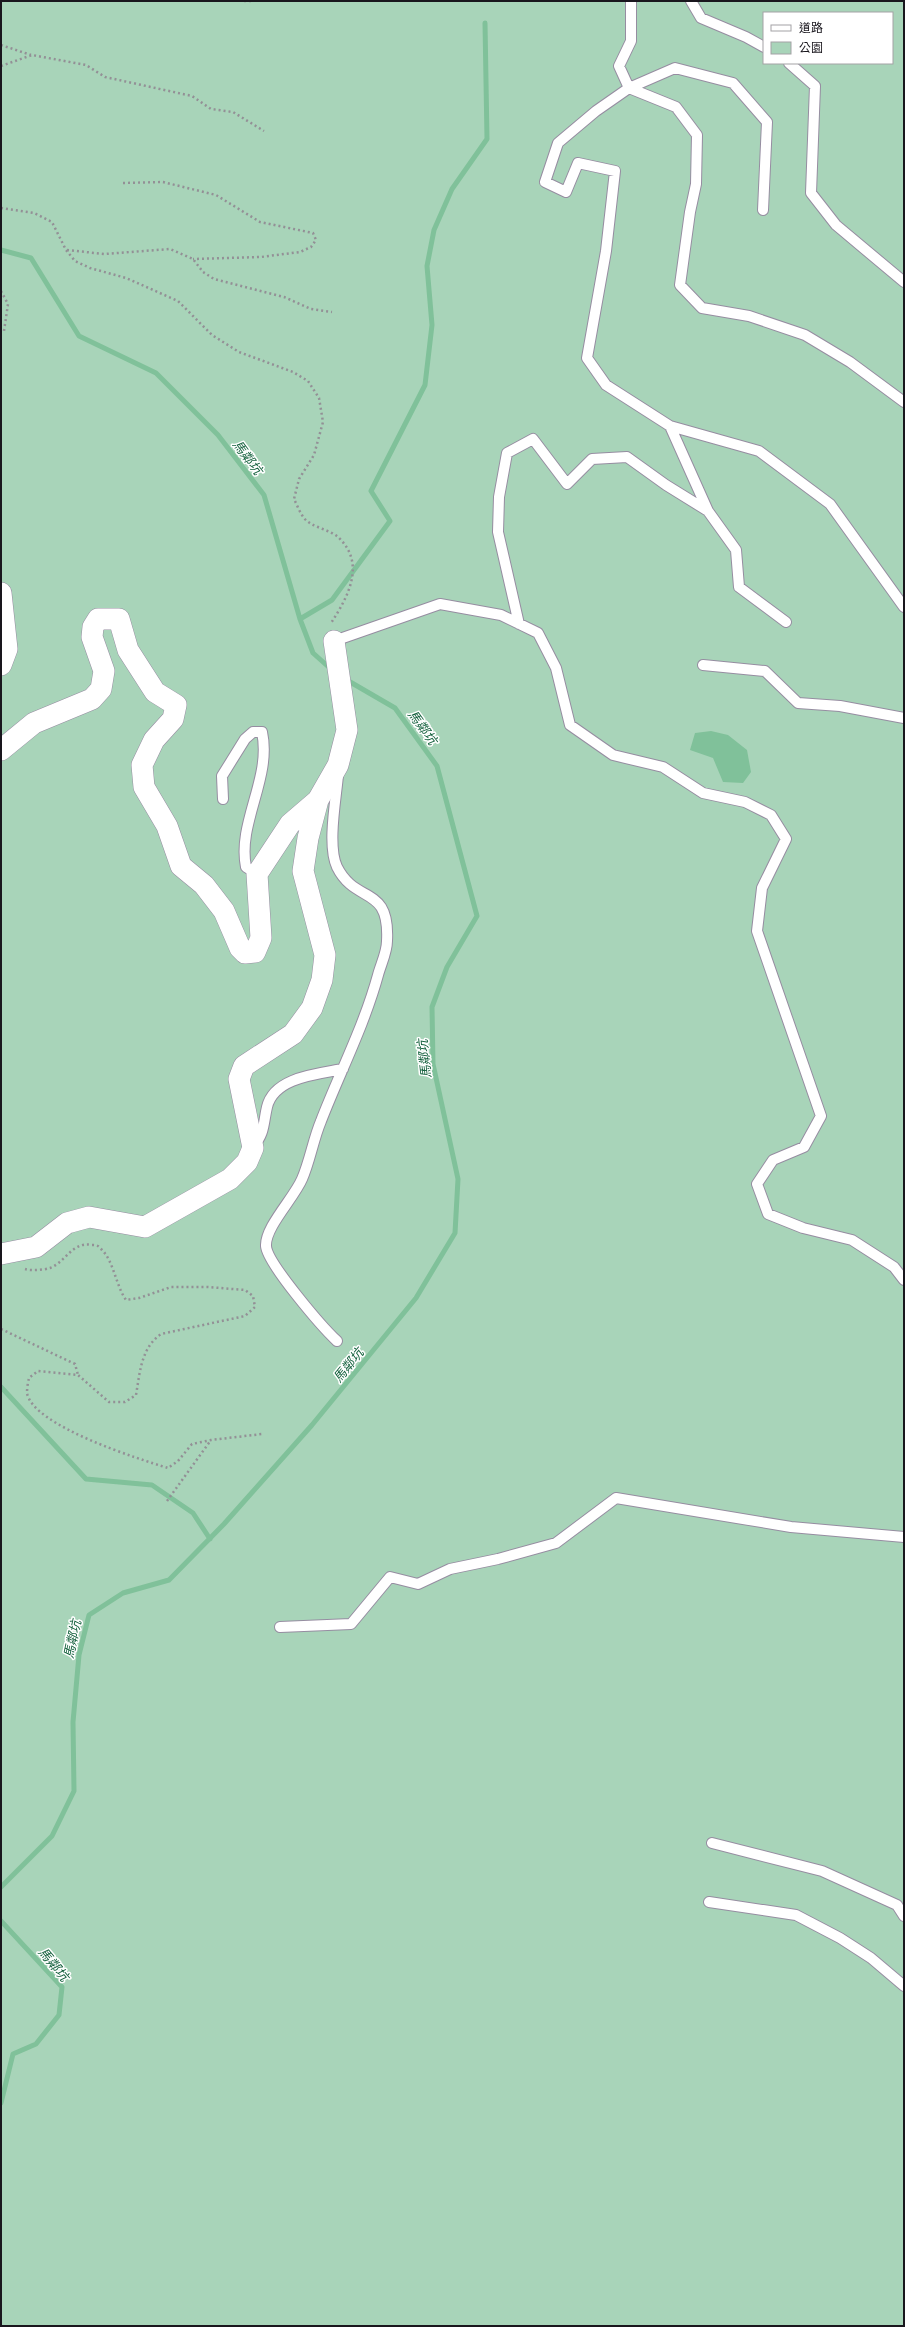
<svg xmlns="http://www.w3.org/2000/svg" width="905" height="2327" viewBox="0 0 905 2327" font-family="'Golos Text','Noto Sans TC',sans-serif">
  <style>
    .green { fill: #a8d4b9; fill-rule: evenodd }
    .water { fill: #80c19a }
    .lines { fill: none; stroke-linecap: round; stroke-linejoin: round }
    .stream { stroke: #80c19a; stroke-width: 5 }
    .service-casing { stroke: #968da1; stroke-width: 12 }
    .minor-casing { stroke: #968da1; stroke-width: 22 }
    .path { stroke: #939096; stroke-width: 2.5; stroke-dasharray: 2 3; stroke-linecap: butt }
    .service { stroke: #fff; stroke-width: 10 }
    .minor { stroke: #fff; stroke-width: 21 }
    .labels { text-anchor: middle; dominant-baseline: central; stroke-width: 3; stroke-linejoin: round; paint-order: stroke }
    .water-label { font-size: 13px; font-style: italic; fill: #14613d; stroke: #fff }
  </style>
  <rect width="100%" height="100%" fill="#fbf9fd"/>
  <path class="green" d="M1 1H904V2326H1ZM764 13H892V63H764Z"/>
  <path class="water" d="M711 731 728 735 747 750 751 772 743 783 723 782 713 758 690 750 695 733Z"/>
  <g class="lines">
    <path class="stream" d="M1 250 31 258 79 336 156 373 218 435 264 495 300 619 313 653 332 670
      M300 619 332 600 390 521 371 491 425 385 432 325 427 266 434 230 452 189 487 139 485 23
      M1 1387 86 1479 152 1485 193 1513 210 1539
      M1 1887 52 1836 74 1791 73 1722 79 1655 89 1615 123 1593 169 1580 224 1524 312 1425 416 1298 455 1233 458 1179 433 1064 432 1007 447 967 477 916 437 766 395 708 345 679
      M1 1921 62 1987 59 2015 36 2044 13 2054 1 2103"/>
    <defs>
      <path id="service" d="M631 1V41L619 66 629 88 676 107 697 135 696 184 690 212 680 285 702 308 749 316 805 335 850 362 904 402
        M691 1 701 18 746 37 764 47
        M789 63 815 86 811 193 836 225 904 282
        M763 210 767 122 733 83 675 68 629 88 596 111 558 143 545 182 566 192 578 163 615 171 606 251 587 358 606 385 670 426 759 451 830 504 904 607
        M670 426 708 511 736 550 739 587 786 622
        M519 624 498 532 499 497 507 453 533 439 567 484 592 459 627 457 666 485 708 511
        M334 641 440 604 501 615 538 633 556 668 570 725 613 755 663 767 703 793 745 802 771 815 786 839 762 888 757 931 821 1116 804 1147 773 1160 757 1184 768 1214 803 1228 852 1240 894 1267 904 1280
        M703 665 765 671 798 703 840 706 904 718
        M223 799 222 776 245 739 253 732H262C272 778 237 823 246 867L257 874
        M253 1147C265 1133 263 1124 267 1107 274 1077 318 1074 343 1069
        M337 1341C322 1327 267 1263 266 1246 265 1227 294 1198 302 1179 310 1161 313 1140 321 1121 340 1072 364 1026 378 975 381 964 387 952 387 941 390 884 356 905 337 867 327 846 336 799 338 775
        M280 1627 351 1624 390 1577 418 1584 450 1569 498 1559 556 1543 616 1498 791 1527 904 1537
        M712 1843 822 1871 897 1905 904 1916
        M709 1902 796 1915 840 1938 871 1958 904 1986"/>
      <path id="minor" d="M1 593 7 649 1 665
        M1 750 34 723 92 699 101 689 104 671 92 637 93 627 98 619H119L128 650 155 692 176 705 173 719 154 740 142 765 144 787 167 826 181 866 204 885 224 911 240 948 245 953 255 952 261 938 257 874 290 824 318 800
        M1 1254 36 1247 67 1223 89 1217 145 1227 230 1179 247 1162 253 1148 239 1079 244 1066 293 1034 312 1008 322 980 325 955 303 871 308 838 318 800 338 765 347 730 334 641"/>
    </defs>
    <use href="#service" class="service-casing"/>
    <use href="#minor" class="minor-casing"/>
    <path class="path" d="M244 1H252
      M1 45 31 55
      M1 66 32 55 86 65 105 77 192 96 211 109 233 112 264 131
      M123 183 163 182 216 195 260 222 313 233 316 240 311 247 300 252 261 257 193 259
      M1 208 34 213 52 222 66 250 75 261 90 268 126 278 178 301 212 335 239 352 293 372 308 381 319 398 323 422 314 455 299 479 294 499C297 505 300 513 304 518 312 528 330 529 339 538 366 564 348 597 331 623
      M67 250 104 254 170 249 193 259 203 272 214 279 284 297 311 309 332 312
      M1 291 8 304 4 331
      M25 1269C32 1271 43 1270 50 1268 66 1262 72 1241 92 1245 95 1245 98 1245 100 1248 114 1260 115 1284 126 1300L139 1298 171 1287H208L245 1290 253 1296 255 1307 245 1316 161 1334C141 1348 140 1372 136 1395L125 1402H109L78 1375 38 1371 29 1378C28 1382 27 1388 27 1393 33 1426 139 1459 168 1468L178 1461 192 1444 211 1440 262 1434
      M1 1329 75 1364 78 1375
      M167 1501 211 1440"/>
    <use href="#service" class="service"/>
    <use href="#minor" class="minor"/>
  </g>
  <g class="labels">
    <g class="water-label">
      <text transform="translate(248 457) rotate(53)">馬鄰坑</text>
      <text transform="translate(423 727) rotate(54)">馬鄰坑</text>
      <text transform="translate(424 1059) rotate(-96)">馬鄰坑</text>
      <text transform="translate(348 1365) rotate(-51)">馬鄰坑</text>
      <text transform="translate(72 1639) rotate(-78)">馬鄰坑</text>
      <text transform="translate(54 1964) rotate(50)">馬鄰坑</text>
    </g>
  </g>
  <rect width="905" height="2327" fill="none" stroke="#19161d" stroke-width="4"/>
  <rect x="763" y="12" width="130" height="52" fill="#ffffff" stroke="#a3a2a5"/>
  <rect x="771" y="25" width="20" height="6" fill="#ffffff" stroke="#a3a2a5"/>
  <text x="799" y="32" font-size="12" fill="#19161d">道路</text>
  <rect x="771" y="42" width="20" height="12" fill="#a8d4b9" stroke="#a3a2a5"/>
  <text x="799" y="52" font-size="12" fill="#19161d">公園</text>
</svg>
